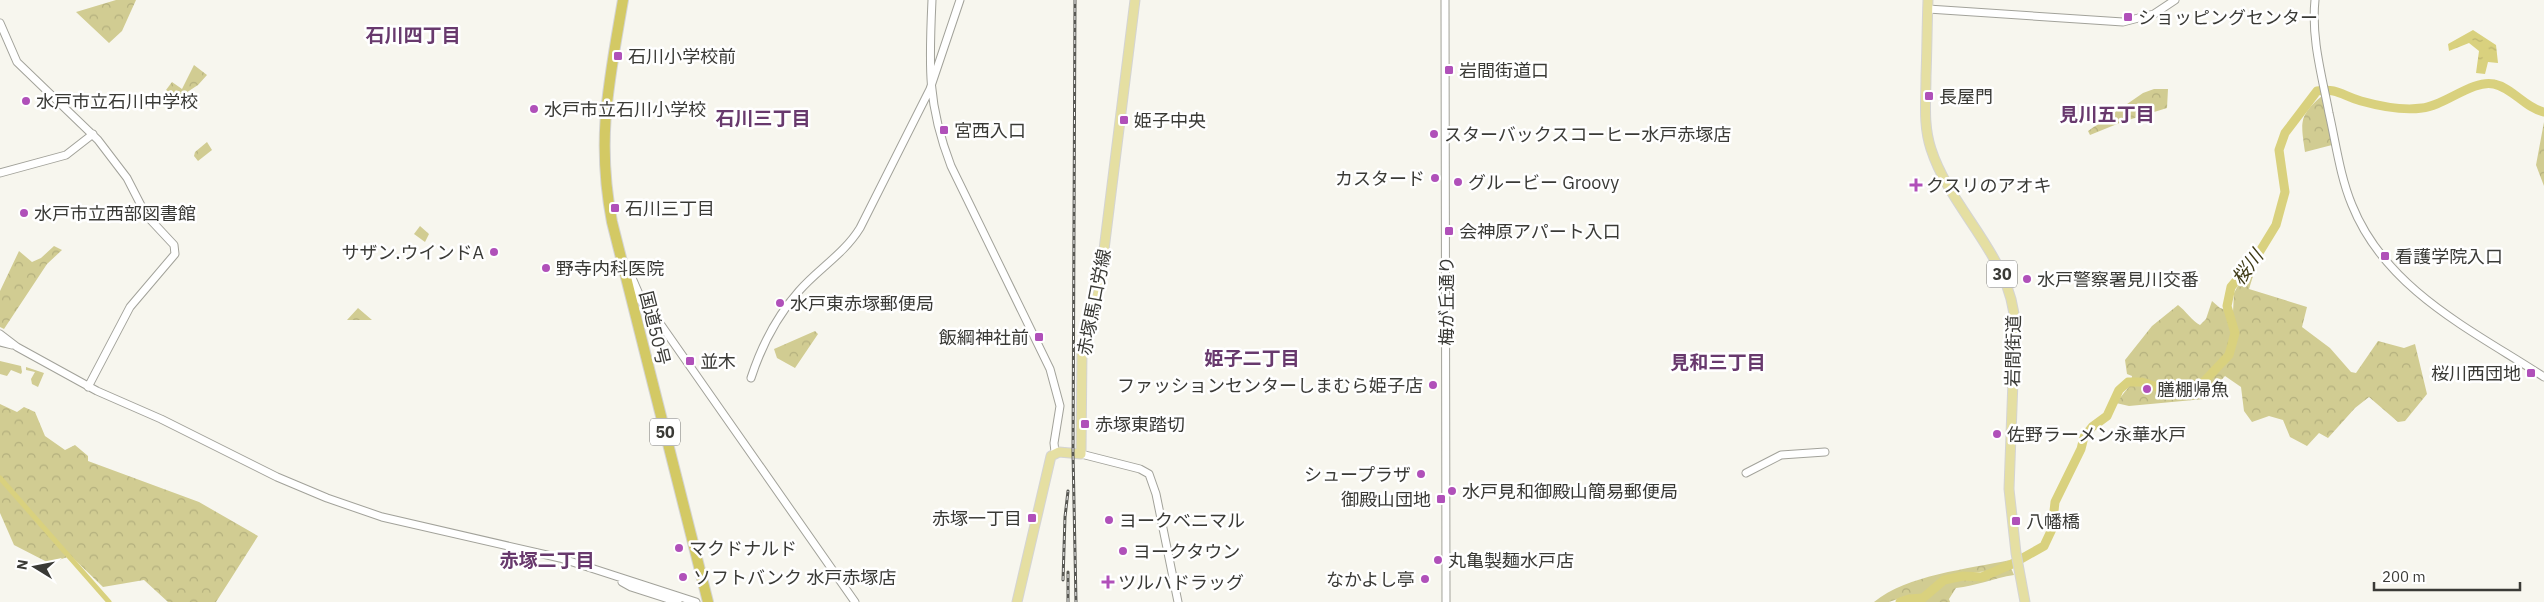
<svg xmlns="http://www.w3.org/2000/svg" width="2544" height="602" viewBox="0 0 2544 602" font-family="'IBM Plex Sans','Noto Sans JP',sans-serif">
  <style>
    .green { fill: #d1cc92 }
    .forest { fill: url(#forest-crowns) }
    .water { fill: url(#water-ripples) }
    .lines { fill: none; stroke-linecap: round; stroke-linejoin: round }
    .canal { stroke: #d9d17e; stroke-width: 5 }
    .river { stroke: #d9d17e; stroke-width: 9 }
    .minor-casing { stroke: #a2a29a; stroke-width: 9 }
    .major-casing { stroke: #d4d4d3; stroke-width: 11 }
    .highway-casing { stroke: #d4d4d3; stroke-width: 12 }
    .minor { stroke: #fff; stroke-width: 7 }
    .major { stroke: #e5dfa2; stroke-width: 9 }
    .highway { stroke: #d3c964; stroke-width: 10 }
    .rail-casing { stroke: #585853; stroke-width: 3 }
    .rail { stroke: #fff; stroke-width: 1; stroke-dasharray: 4; stroke-linecap: butt }
    .poi-dot { fill: #b050b9; stroke: #fff; stroke-width: 2 }
    .labels { text-anchor: middle; dominant-baseline: central; stroke-width: 5; stroke-linejoin: round; paint-order: stroke }
    .shield { fill: #fff; stroke: #757572; stroke-width: 1 }
    .shield-label { font-size: 16px; font-weight: bold; fill: #3a3a36 }
    .poi-label { font-size: 18px; fill: #3a3a36; stroke: #fff; text-anchor: start }
    .street-label { font-size: 18px; fill: #3a3a36; stroke: #fff }
    .neighbourhood-label { font-size: 19px; font-weight: bold; fill: #68396d; stroke: #fff }
    .water-label { font-size: 19px; font-style: italic; fill: #3f3b17; stroke: #fff }
  </style>
  <defs>
    <pattern id="forest-crowns" width="20" height="18" patternUnits="userSpaceOnUse" patternTransform="scale(1.25)"><rect width="20" height="18" fill="#d1cc92"/><path d="M2 6a3 3 0 1 1 6 0M12 15a3 3 0 1 1 6 0" fill="none" stroke="#b4b07e"/></pattern>
    <pattern id="water-ripples" width="26" height="14" patternUnits="userSpaceOnUse" patternTransform="scale(1.25)"><rect width="26" height="14" fill="#d9d17e"/><path d="M2 4q2-2 4 0t4 0M15 11q2-2 4 0t4 0" fill="none" stroke="#bbb46e"/></pattern>
  </defs>
  <rect width="100%" height="100%" fill="#f7f6ee"/>
  <path class="green" d="M0 361 21 366 22 372 21 374 11 370 7 376 0 374Z
    M26 367 44 373 38 387 32 384 31 379 35 372 26 370Z"/>
  <path class="forest" d="M116 0H136L122 31 109 43 76 12Z
    M194 65 207 75 198 85 175 100 166 90 172 82 182 89Z
    M2154 89H2168L2167 108 2122 122 2090 135 2088 131 2143 93Z
    M2322 96 2332 145 2305 152C2301 123 2298 116 2322 96Z
    M2544 122V186L2536 165Z
    M207 142 212 150 198 161 194 156 195 152Z
    M420 226 429 234 425 242 414 234Z
    M54 246 62 250 47 264 4 329 0 327V291L19 251 32 262 41 258Z
    M2245 273 2253 276 2249 289 2307 307 2302 327 2330 348 2351 372 2356 373 2378 341 2404 348 2415 344 2427 394 2405 421 2398 422 2369 397 2355 408 2328 438 2319 433 2307 446 2290 437 2283 420 2269 416 2252 422 2244 411 2241 387 2225 376 2204 399 2129 406 2116 403 2131 384 2132 376 2127 374 2125 360 2152 326 2178 305C2186 311 2192 321 2200 325L2206 319 2212 301 2220 308 2233 312 2234 293Z
    M358 308 372 320H347Z
    M815 331 818 334 795 368 777 358 774 349Z
    M0 404 17 412 24 407 35 412 45 436 65 450 75 445 88 456V461L199 502 258 536 216 602H168L144 580 103 587 71 556 49 563 14 545 0 513Z
    M2010 560 1989 571 1949 575 1923 594 1906 596 1889 602H1874C1907 575 1968 569 2010 560Z
    M2011 568 2014 575C1994 578 1976 586 1956 588L1949 599 1950 602H1922L1946 583 1962 579 1981 580Z"/>
  <path class="water" d="M2473 30 2496 45 2498 63 2488 62 2485 74 2476 73 2479 51 2469 43 2449 51 2448 44Z"/>
  <g class="lines">
    <path class="canal" d="M0 478 109 602"/>
    <path class="river" d="M1900 602 1909 599 1923 598 1944 580 1963 576 1982 577 2012 564 2044 546 2052 529 2055 502 2081 449 2084 437 2092 427 2107 416 2119 390 2128 382H2142L2175 393 2195 391 2229 355 2235 333 2227 306 2231 287 2257 256 2276 225 2285 192 2279 150 2285 133 2317 91C2338 88 2341 95 2361 101 2379 106 2402 111 2422 108 2444 106 2473 79 2494 84 2513 88 2525 108 2544 112"/>
    <defs>
      <path id="minor" d="M932 0C929 65 927 104 951 166L1050 369 1060 406 1054 443 1055 452
        M1445 0 1446 602
        M2315 0C2311 38 2322 76 2329 113 2336 144 2340 176 2352 205 2386 290 2472 330 2544 377
        M1928 9 2123 22 2154 14 2175 0
        M0 23 17 62 98 140 127 178 146 215 174 245 175 254 130 307 88 387
        M0 173 66 155 93 134
        M625 266 629 271 642 301
        M631 299H639L652 312 855 602
        M0 334 17 347 97 391 161 419 277 477 327 498 382 517 560 558 696 602
        M0 342 12 345
        M751 378C761 347 777 316 799 291 818 269 844 254 860 228L930 89 960 0
        M1081 454 1140 469 1149 474 1156 494 1178 602
        M1746 473 1781 455 1825 452
        M622 582 631 587 678 602"/>
      <path id="major" d="M1928 0C1927 25 1927 51 1926 76 1926 101 1923 125 1931 149 1951 211 2013 258 2015 326L2009 489 2016 553 2025 602
        M1017 602 1051 456 1059 452 1081 454 1082 350 1099 290 1135 0"/>
      <path id="highway" d="M623 0C609 82 596 139 612 222L708 602"/>
    </defs>
    <use href="#minor" class="minor-casing"/>
    <use href="#major" class="major-casing"/>
    <use href="#highway" class="highway-casing"/>
    <use href="#minor" class="minor"/>
    <use href="#major" class="major"/>
    <use href="#highway" class="highway"/>
    <defs>
      <path id="rail" d="M1075 0 1073 453 1076 602
        M1063 580 1065 517 1068 491
        M1068 602V572"/>
    </defs>
    <use href="#rail" class="rail-casing"/>
    <use href="#rail" class="rail"/>
  </g>
  <g class="poi-dot">
    <rect x="2123" y="12" width="10" height="10" rx="2.5"/>
    <rect x="613" y="51" width="10" height="10" rx="2.5"/>
    <rect x="1444" y="65" width="10" height="10" rx="2.5"/>
    <rect x="1924" y="91" width="10" height="10" rx="2.5"/>
    <circle cx="26" cy="101" r="5"/>
    <circle cx="534" cy="109" r="5"/>
    <rect x="1119" y="115" width="10" height="10" rx="2.5"/>
    <rect x="939" y="125" width="10" height="10" rx="2.5"/>
    <circle cx="1434" cy="134" r="5"/>
    <circle cx="1435" cy="178" r="5"/>
    <circle cx="1458" cy="182" r="5"/>
    <path d="M1913.5 177.5h5v5h5v5h-5v5h-5v-5h-5v-5h5z"/>
    <rect x="610" y="203" width="10" height="10" rx="2.5"/>
    <circle cx="24" cy="213" r="5"/>
    <rect x="1444" y="226" width="10" height="10" rx="2.5"/>
    <circle cx="494" cy="252" r="5"/>
    <rect x="2380" y="251" width="10" height="10" rx="2.5"/>
    <circle cx="546" cy="268" r="5"/>
    <circle cx="2027" cy="279" r="5"/>
    <circle cx="780" cy="303" r="5"/>
    <rect x="1034" y="332" width="10" height="10" rx="2.5"/>
    <rect x="685" y="356" width="10" height="10" rx="2.5"/>
    <rect x="2526" y="368" width="10" height="10" rx="2.5"/>
    <circle cx="1433" cy="385" r="5"/>
    <circle cx="2147" cy="389" r="5"/>
    <rect x="1080" y="419" width="10" height="10" rx="2.5"/>
    <circle cx="1997" cy="434" r="5"/>
    <circle cx="1421" cy="474" r="5"/>
    <circle cx="1452" cy="491" r="5"/>
    <rect x="1436" y="494" width="10" height="10" rx="2.5"/>
    <rect x="1027" y="513" width="10" height="10" rx="2.5"/>
    <circle cx="1109" cy="520" r="5"/>
    <rect x="2011" y="516" width="10" height="10" rx="2.5"/>
    <circle cx="679" cy="548" r="5"/>
    <circle cx="1123" cy="551" r="5"/>
    <circle cx="1438" cy="560" r="5"/>
    <circle cx="683" cy="577" r="5"/>
    <circle cx="1425" cy="579" r="5"/>
    <path d="M1105.5 574.5h5v5h5v5h-5v5h-5v-5h-5v-5h5z"/>
  </g>
  <g class="labels">
    <g class="shield">
      <rect x="1987" y="260.5" width="30" height="27" rx="4"/>
      <rect x="650" y="418.5" width="30" height="27" rx="4"/>
    </g>
    <g class="shield-label">
      <text x="2002" y="274">30</text>
      <text x="665" y="432">50</text>
    </g>
    <g class="poi-label">
      <text x="2138" y="17">ショッピングセンター</text>
      <text x="628" y="56">石川小学校前</text>
      <text x="1459" y="70">岩間街道口</text>
      <text x="1939" y="96">長屋門</text>
      <text x="36" y="101">水戸市立石川中学校</text>
      <text x="544" y="109">水戸市立石川小学校</text>
      <text x="1134" y="120">姫子中央</text>
      <text x="954" y="130">宮西入口</text>
      <text x="1444" y="134">スターバックスコーヒー水戸赤塚店</text>
      <text x="1425" y="178" text-anchor="end">カスタード</text>
      <text x="1468" y="182">グルービー Groovy</text>
      <text x="1926" y="185">クスリのアオキ</text>
      <text x="625" y="208">石川三丁目</text>
      <text x="34" y="213">水戸市立西部図書館</text>
      <text x="1459" y="231">会神原アパート入口</text>
      <text x="484" y="252" text-anchor="end">サザン.ウインドA</text>
      <text x="2395" y="256">看護学院入口</text>
      <text x="556" y="268">野寺内科医院</text>
      <text x="2037" y="279">水戸警察署見川交番</text>
      <text x="790" y="303">水戸東赤塚郵便局</text>
      <text x="1029" y="337" text-anchor="end">飯綱神社前</text>
      <text x="700" y="361">並木</text>
      <text x="2521" y="373" text-anchor="end">桜川西団地</text>
      <text x="1423" y="385" text-anchor="end">ファッションセンターしまむら姫子店</text>
      <text x="2157" y="389">膳棚帰魚</text>
      <text x="1095" y="424">赤塚東踏切</text>
      <text x="2007" y="434">佐野ラーメン永華水戸</text>
      <text x="1411" y="474" text-anchor="end">シュープラザ</text>
      <text x="1462" y="491">水戸見和御殿山簡易郵便局</text>
      <text x="1431" y="499" text-anchor="end">御殿山団地</text>
      <text x="1022" y="518" text-anchor="end">赤塚一丁目</text>
      <text x="1119" y="520">ヨークベニマル</text>
      <text x="2026" y="521">八幡橋</text>
      <text x="689" y="548">マクドナルド</text>
      <text x="1133" y="551">ヨークタウン</text>
      <text x="1448" y="560">丸亀製麺水戸店</text>
      <text x="693" y="577">ソフトバンク 水戸赤塚店</text>
      <text x="1415" y="579" text-anchor="end">なかよし亭</text>
      <text x="1118" y="582">ツルハドラッグ</text>
    </g>
    <g class="street-label">
      <text transform="translate(1446 301) rotate(-90)">梅が丘通り</text>
      <text transform="translate(1094 302) rotate(-79)">赤塚馬口労線</text>
      <text transform="translate(655 328) rotate(76)">国道50号</text>
      <text transform="translate(2013 351) rotate(-89)">岩間街道</text>
    </g>
    <g class="neighbourhood-label">
      <text x="413" y="35">石川四丁目</text>
      <text x="2107" y="114">見川五丁目</text>
      <text x="763" y="118">石川三丁目</text>
      <text x="1252" y="358">姫子二丁目</text>
      <text x="1718" y="362">見和三丁目</text>
      <text x="547" y="560">赤塚二丁目</text>
    </g>
    <g class="water-label">
      <text transform="translate(2247 267) rotate(-53)">桜川</text>
    </g>
  </g>
  <g transform="translate(35 567) rotate(280)" stroke="#ffffff" stroke-width="4" paint-order="stroke">
  <path d="M0-4L9 19L0 12L-9 19Z" fill="#3a3a36"/>
  <text y="-8" font-size="14" font-weight="bold" text-anchor="middle" fill="#3a3a36">N</text>
  </g>
  <path d="M2374 582v8h146v-8" fill="none" stroke="#3a3a36" stroke-width="2.5"/>
  <text x="2382" y="582" font-size="15" fill="#3a3a36" stroke="#ffffff" stroke-width="4" paint-order="stroke">200 m</text>
</svg>
